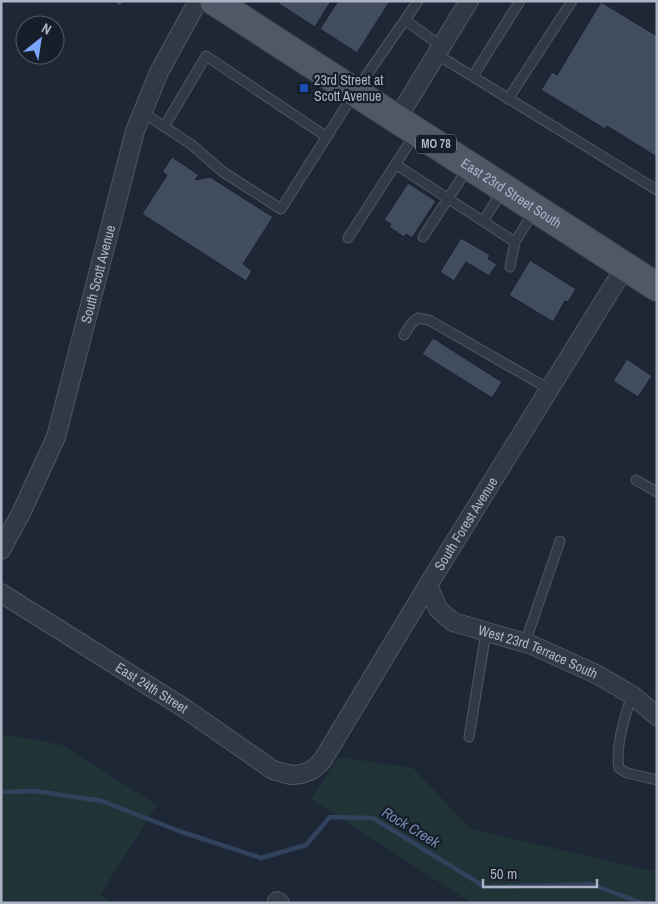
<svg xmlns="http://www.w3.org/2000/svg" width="658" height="904" viewBox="0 0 658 904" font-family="'Archivo Narrow',sans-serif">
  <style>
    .green { fill: #203337 }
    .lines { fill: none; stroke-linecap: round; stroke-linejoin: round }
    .stream { stroke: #31425d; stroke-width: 4.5 }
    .building { fill: #414c5e; stroke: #19202c }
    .service-casing { stroke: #4f5665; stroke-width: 11 }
    .minor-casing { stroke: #4f5665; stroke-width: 20 }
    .primary-casing { stroke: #3b4250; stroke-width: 30 }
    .service { stroke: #323946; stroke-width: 9 }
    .minor { stroke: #323946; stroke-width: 18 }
    .primary { stroke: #4f5867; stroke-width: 28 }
    .transit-dot { fill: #1a4fb4; stroke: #171e2a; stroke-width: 2 }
    .labels { text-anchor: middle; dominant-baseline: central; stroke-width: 4.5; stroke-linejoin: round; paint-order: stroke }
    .shield { fill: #171e2a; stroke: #7f8696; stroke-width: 1 }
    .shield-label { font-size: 12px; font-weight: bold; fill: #abb3c4 }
    .poi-label { font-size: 14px; fill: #abb3c4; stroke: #171e2a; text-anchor: start }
    .street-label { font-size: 14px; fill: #abb3c4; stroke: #171e2a }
    .water-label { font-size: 15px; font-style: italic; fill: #7389ad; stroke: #171e2a }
  </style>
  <rect width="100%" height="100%" fill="#1e2736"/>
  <path class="green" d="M10 735 62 745 157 805 100 895 114 903H1V736Z
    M339 757 413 768 471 829 657 872V903H471L311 799Z"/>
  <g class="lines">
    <path class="stream" d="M1 792 36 791 102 801 179 831 261 858 306 845 330 817 373 818 485 887 591 884 642 903"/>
  </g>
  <path class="building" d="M113 1H123L120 6Z
    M280 1H331L315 27 279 4Z
    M338 1H390L357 53 320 29Z
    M601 2 657 36V157L607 126 605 129 541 90 552 72 557 75Z
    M172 157 199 175 195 180 210 177 273 217 243 264 252 271 246 281 142 214 167 175 162 172Z
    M408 183 436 201 412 238 406 234 404 237 389 227 391 224 384 220Z
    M461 238 490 255 488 259 497 264 489 276 466 262 454 281 440 272Z
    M530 260 576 289 568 302 565 301 553 322 509 295Z
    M433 338 502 382 492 398 422 354Z
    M627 359 652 376 638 397 613 381Z"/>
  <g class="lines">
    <defs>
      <path id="service" d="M405 20 441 46
        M436 54 657 190
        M473 76 520 1
        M508 99 572 1
        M142 112 192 145 223 172 281 209 355 92 418 1
        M164 127 206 56 327 137
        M395 164 515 242
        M483 221 503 190
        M423 237 468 168
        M348 238 415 134
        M510 267 515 242 534 211
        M404 335 411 324 418 318 429 320 549 389
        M636 480 657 492
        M525 643 560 541
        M632 695C625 715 615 747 619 768L627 773 657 780
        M469 737 486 632"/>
      <g id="minor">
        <path d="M397 119 469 1"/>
        <path id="s1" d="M1 550 22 511 56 437 135 131 159 72 198 1"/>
        <path id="s2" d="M428 585 438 609 453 622 532 645 598 675 632 695 657 716"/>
        <path id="s3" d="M1 593 184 708 273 770 291 775 302 774 312 770 322 761 428 585 625 267"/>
        <path d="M277 901 280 903"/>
      </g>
      <g id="primary">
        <path id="s4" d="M214 1 657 287"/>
      </g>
    </defs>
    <use href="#service" class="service-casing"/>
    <use href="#minor" class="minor-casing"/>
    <use href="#primary" class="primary-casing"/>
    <use href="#service" class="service"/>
    <use href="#minor" class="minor"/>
    <use href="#primary" class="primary"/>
  </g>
  <rect class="transit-dot" x="299" y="83" width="10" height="10" rx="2.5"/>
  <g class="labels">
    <rect class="shield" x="416" y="134.5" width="40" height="19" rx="4"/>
    <g class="shield-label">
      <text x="436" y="144">MO 78</text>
    </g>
    <g class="poi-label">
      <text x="314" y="80">23rd Street at<tspan x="314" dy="16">Scott Avenue</tspan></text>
    </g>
    <g class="street-label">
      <text stroke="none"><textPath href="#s4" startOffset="354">East 23rd Street South</textPath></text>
      <text stroke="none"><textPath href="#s1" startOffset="294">South Scott Avenue</textPath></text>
      <text stroke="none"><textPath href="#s3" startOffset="656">South Forest Avenue</textPath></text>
      <text stroke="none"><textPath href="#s2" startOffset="136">West 23rd Terrace South</textPath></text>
      <text stroke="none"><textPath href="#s3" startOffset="178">East 24th Street</textPath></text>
    </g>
    <g class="water-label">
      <text transform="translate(411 827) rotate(31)">Rock Creek</text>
    </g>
  </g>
  <rect width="658" height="904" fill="none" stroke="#abb3c4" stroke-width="5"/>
  <g transform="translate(40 40) rotate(30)"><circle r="24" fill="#171e2a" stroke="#525a68"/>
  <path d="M0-4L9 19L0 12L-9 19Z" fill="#7aa5fa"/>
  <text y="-8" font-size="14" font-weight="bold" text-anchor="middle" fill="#abb3c4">N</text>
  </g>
  <path d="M483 879v8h114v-8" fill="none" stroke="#abb3c4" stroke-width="2.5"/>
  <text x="490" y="879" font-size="15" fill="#abb3c4" stroke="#171e2a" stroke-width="4" paint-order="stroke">50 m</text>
</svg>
